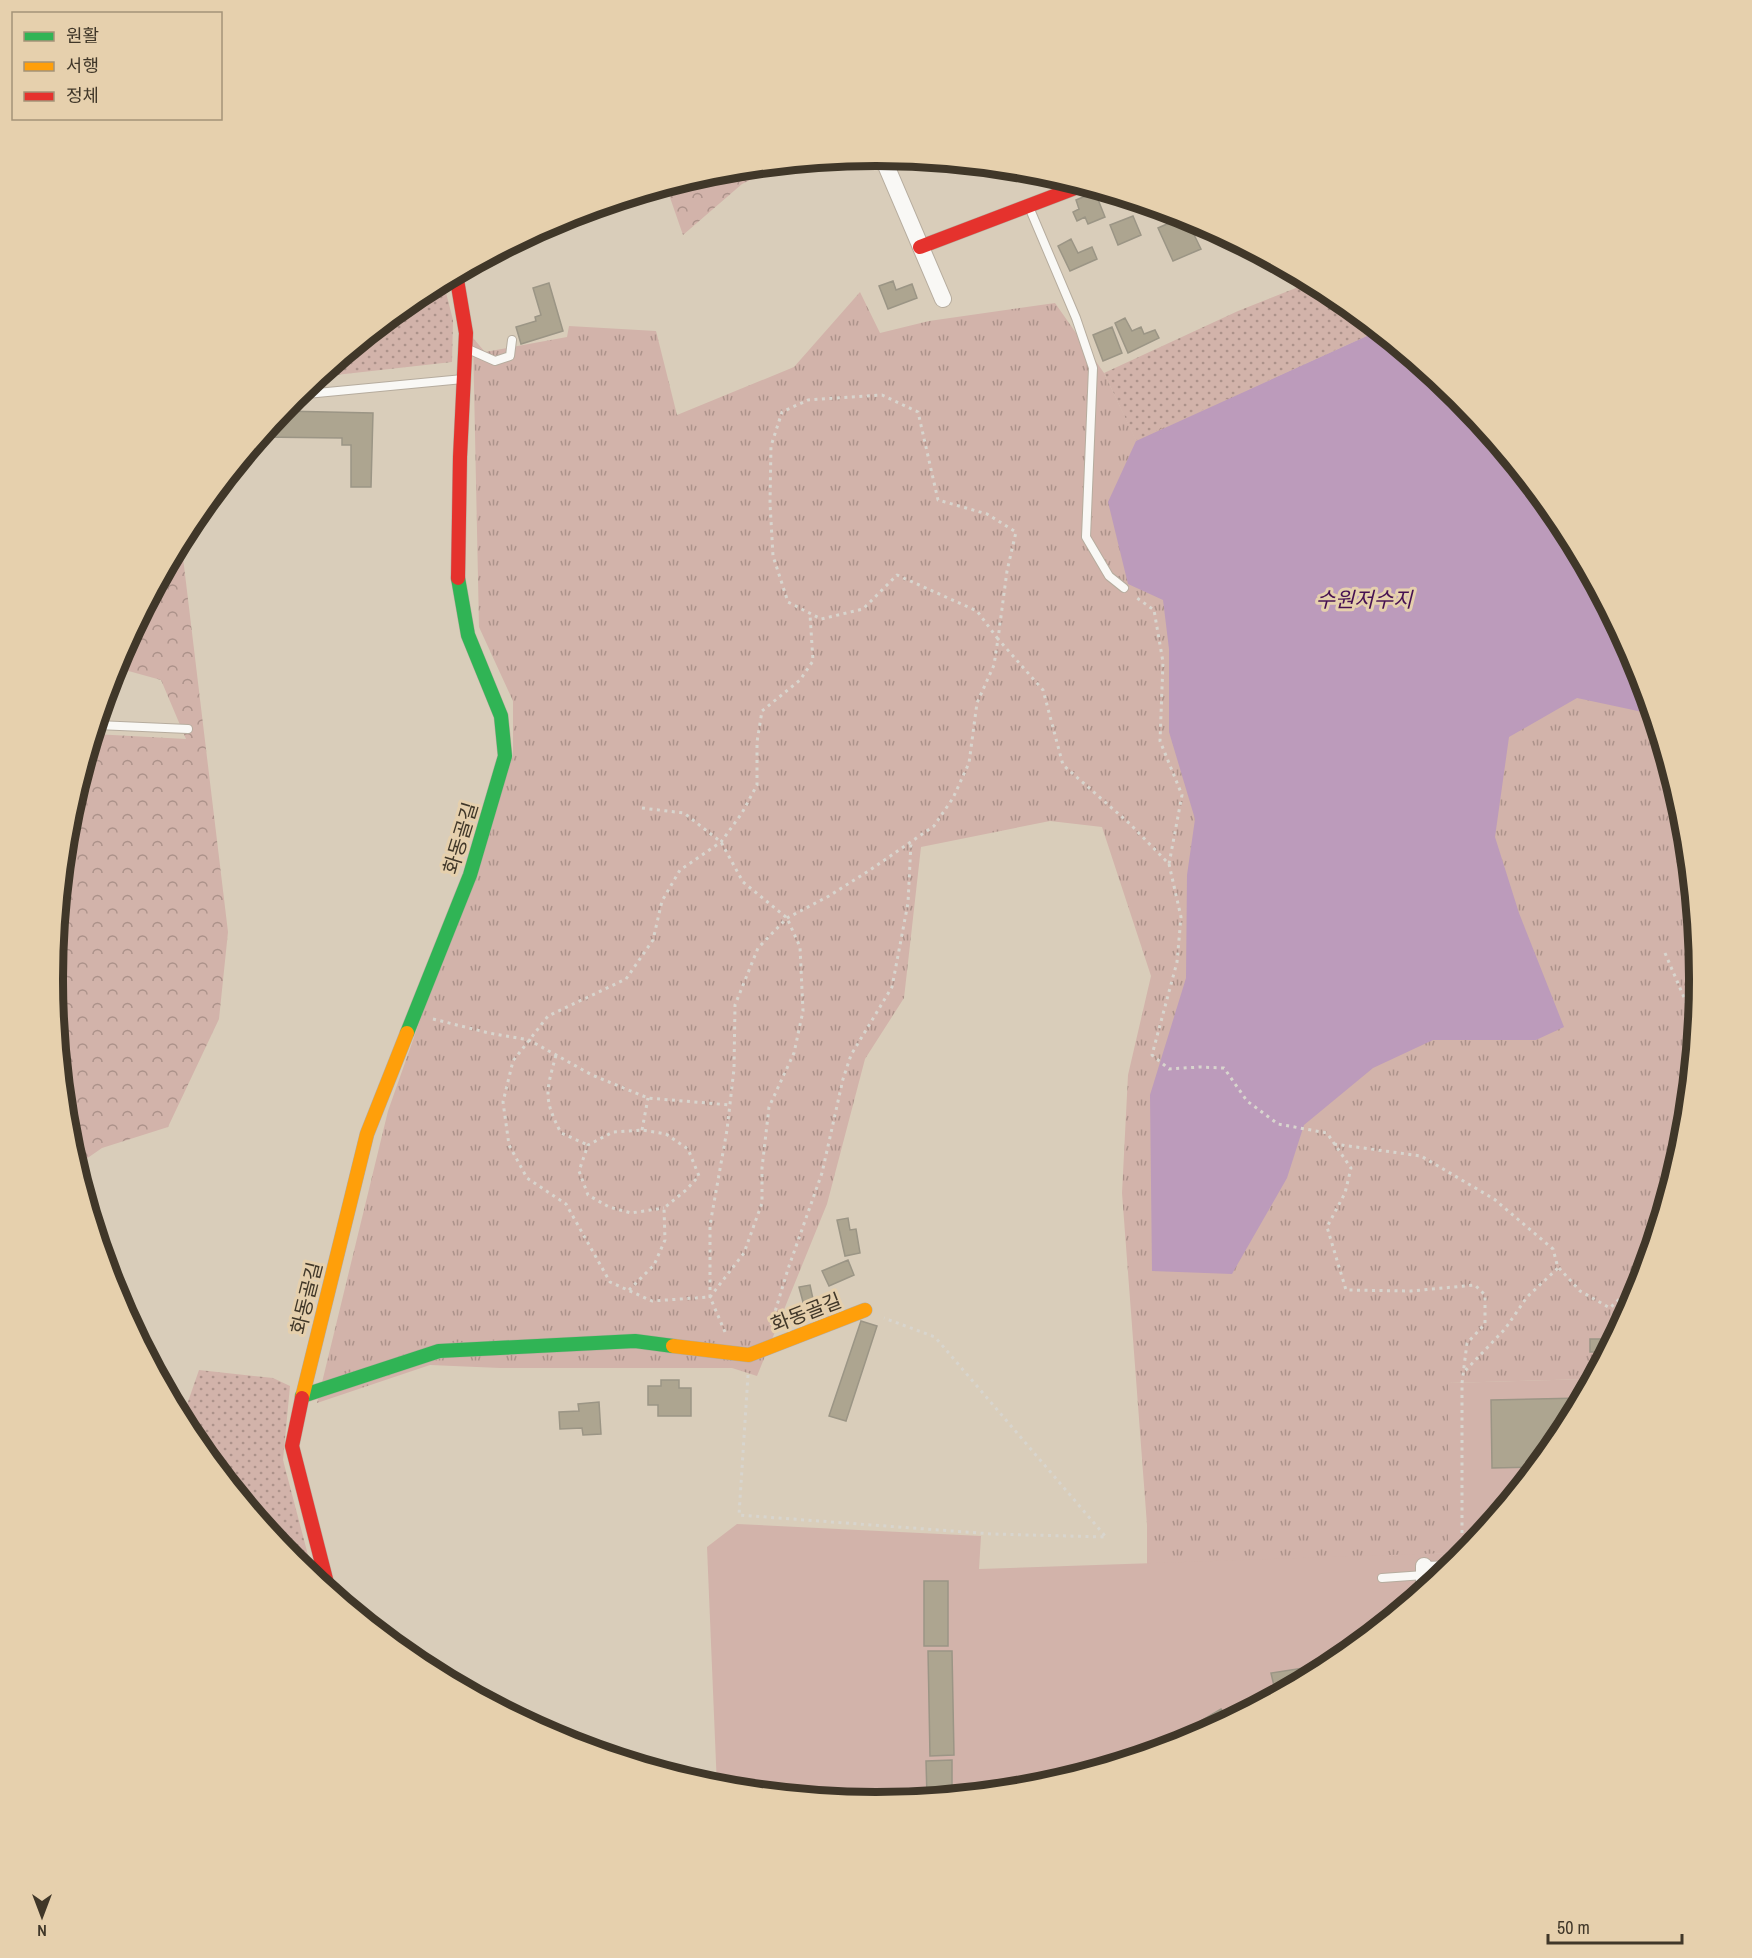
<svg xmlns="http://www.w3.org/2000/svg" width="1752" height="1958" viewBox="0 0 1752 1958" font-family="'Archivo Narrow','Noto Sans KR',sans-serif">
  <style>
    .grass { fill: url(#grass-dots) }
    .forest { fill: url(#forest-crowns) }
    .park { fill: url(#park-tufts) }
    .garden { fill: #d2b3aa }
    .water { fill: #bc9bbb }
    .building { fill: #ada590; stroke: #9b9585; stroke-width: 1.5 }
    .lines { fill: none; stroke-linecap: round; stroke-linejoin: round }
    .lane-casing { stroke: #b6ac9e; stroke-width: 10 }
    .street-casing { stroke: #b6ac9e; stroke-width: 18 }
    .fast-casing { stroke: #b6ac9e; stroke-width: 15 }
    .slow-casing { stroke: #b6ac9e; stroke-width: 15 }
    .jam-casing { stroke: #b6ac9e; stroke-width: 15 }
    .path { stroke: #d8d5ce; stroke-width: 3; stroke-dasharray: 3 4.5; stroke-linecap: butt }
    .lane { stroke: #f9f8f5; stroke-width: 8 }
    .street { stroke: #f9f8f5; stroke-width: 16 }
    .fast { stroke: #30b455; stroke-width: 14 }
    .slow { stroke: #ff9f0a; stroke-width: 14 }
    .jam { stroke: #e5322d; stroke-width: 14 }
    .labels { text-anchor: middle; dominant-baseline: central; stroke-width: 6; stroke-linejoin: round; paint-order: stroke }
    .street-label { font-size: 20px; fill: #403729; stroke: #e6d0ad }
    .water-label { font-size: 21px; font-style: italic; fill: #461152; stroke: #e6d0ad }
    .rim { fill: none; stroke: #403729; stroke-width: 8 }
  </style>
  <defs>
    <pattern id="grass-dots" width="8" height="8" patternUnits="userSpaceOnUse" patternTransform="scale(1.5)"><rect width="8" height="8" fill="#d2b3aa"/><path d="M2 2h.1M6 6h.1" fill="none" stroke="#ac928a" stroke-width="1.8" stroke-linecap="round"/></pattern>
    <pattern id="forest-crowns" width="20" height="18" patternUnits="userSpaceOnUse" patternTransform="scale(1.5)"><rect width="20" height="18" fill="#d2b3aa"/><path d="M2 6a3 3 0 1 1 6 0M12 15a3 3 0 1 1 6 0" fill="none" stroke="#ac928a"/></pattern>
    <pattern id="park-tufts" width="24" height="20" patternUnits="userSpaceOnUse" patternTransform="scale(1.5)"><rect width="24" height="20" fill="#d2b3aa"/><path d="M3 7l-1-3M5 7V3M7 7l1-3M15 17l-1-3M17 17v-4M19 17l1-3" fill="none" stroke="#ac928a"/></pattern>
  </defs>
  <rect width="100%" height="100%" fill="#d9cdba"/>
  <path class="grass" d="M443 281 453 320 452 362 318 377 419 294Z
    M1311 282 1334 294 1378 331 1136 441 1104 373 1238 311Z
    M199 1370 273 1378 290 1386 283 1460 314 1578 293 1561 191 1436 182 1419Z"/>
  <path class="forest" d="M780 165 742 184 683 235 666 186 716 171Z
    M181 541 228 932 219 1019 168 1127 102 1148 76 1166 68 1139 53 979 68 818 94 734 186 739 161 680 114 667Z"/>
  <path class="park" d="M860 292 880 333 929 321 1055 303 1104 373 1136 440 1378 331 1459 397 1561 522 1637 664 1684 819 1699 979 1684 1140 1637 1294 1591 1379 1448 1383V1553L1221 1567 1147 1564V1525L1122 1193 1128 1075 1151 976 1102 827 1050 821 921 847 904 998 865 1059 827 1204 757 1376 732 1368H500L430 1365 317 1403 388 1111 513 756V701L479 627 473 338 485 352 567 337 569 326 656 331 677 415 794 367Z"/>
  <path class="garden" d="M1591 1379 1561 1437 1465 1553 1448 1554 1447 1570 1333 1664 1191 1740 1036 1787 876 1802 717 1787 707 1547 737 1524 981 1536 979 1569 1448 1553V1383Z"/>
  <path class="water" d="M1378 331 1459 397 1561 522 1637 664 1652 714 1577 698 1509 737 1495 837 1519 913 1564 1027 1536 1040H1433L1373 1068 1304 1125 1287 1178 1232 1274 1152 1271 1150 1095 1186 978 1187 875 1195 819 1169 732V649L1163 600 1128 584 1108 502 1136 441Z"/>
  <path class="building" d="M1095 192 1105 217 1088 224 1085 217 1077 221 1073 212 1079 209 1076 200Z
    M1133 216 1141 235 1118 245 1110 225Z
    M1185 216 1201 249 1173 261 1158 228Z
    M1071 239 1078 253 1092 247 1097 259 1070 271 1058 246Z
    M893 281 896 290 912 284 917 298 888 309 879 286Z
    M549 283 563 331 521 344 516 327 536 321 535 317 541 315 533 288Z
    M1125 318 1132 331 1141 327 1144 334 1155 330 1159 338 1128 353 1115 323Z
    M1112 327 1122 353 1103 361 1093 335Z
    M282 411 373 413 371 487H351V445H342V438L260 437Z
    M848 1218 850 1230 856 1229 860 1253 845 1256 837 1220Z
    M848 1260 854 1275 829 1286 822 1271Z
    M810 1285 813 1299 803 1302 799 1287Z
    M861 1321 877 1326 846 1421 829 1416Z
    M1590 1339H1610V1344L1606 1352H1590Z
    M661 1380H679V1388H691V1416H658V1405H648V1386H661Z
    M1581 1398 1561 1437 1536 1467 1492 1468 1491 1400Z
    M599 1402 601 1434 583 1435 582 1428 560 1429 559 1412 579 1411 578 1404Z
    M924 1581H948V1646H924Z
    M928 1651H952L954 1755 930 1756Z
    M1310 1667 1320 1671 1299 1682 1274 1686 1271 1673Z
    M1221 1709 1228 1720 1205 1732 1199 1722Z
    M952 1760V1795L927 1797 926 1761Z"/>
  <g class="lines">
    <defs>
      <path id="lane" d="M1029 207 1076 318 1093 368 1086 537 1109 576 1124 588
        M468 349 495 361 510 356 512 340
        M296 395 463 379
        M97 725 188 729
        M1424 1566 1454 1565
        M1382 1578 1424 1575"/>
      <path id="street" d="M882 156 943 299
        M1424 1566V1589"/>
      <path id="fast" d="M407 1033 470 875 505 756 501 716 468 635 458 578
        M302 1396 439 1351 635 1341 673 1346"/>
      <path id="slow" d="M673 1346 749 1355 865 1310
        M302 1398 367 1134 407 1033"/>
      <path id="jam" d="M920 247 1083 185
        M456 274 466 333 460 457 458 578
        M302 1398 292 1446 329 1591"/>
    </defs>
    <use href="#lane" class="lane-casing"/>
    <use href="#street" class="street-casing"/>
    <use href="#fast" class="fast-casing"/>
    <use href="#slow" class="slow-casing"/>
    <use href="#jam" class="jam-casing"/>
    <path class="path" d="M642 808 684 813 721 842 743 882 787 918 800 947 803 1011 794 1053 769 1107 762 1168V1203L744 1253 710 1297 652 1301 610 1282 566 1204 527 1178 509 1145 503 1102 513 1061 548 1016 626 979 653 940 662 901 680 870 721 842 742 813 757 785V742L762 711 800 680 813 661 810 614
      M1169 864 1181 917 1177 962 1152 1055 1169 1069 1200 1067 1224 1068 1247 1101 1278 1124 1327 1133 1351 1168 1345 1193 1327 1227 1346 1290 1411 1291 1475 1285 1485 1295V1324L1467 1343 1462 1383V1555
      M1665 953 1695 1023
      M433 1019 489 1033 529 1040 592 1075 648 1098 730 1105
      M556 1055C546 1092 543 1098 561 1133L588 1145
      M642 1130 648 1098
      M1334 1144 1421 1156 1494 1199 1553 1249 1558 1268 1527 1297 1505 1329 1464 1372
      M1559 1268 1580 1291 1610 1308 1633 1286 1640 1282
      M629 1290 654 1265 665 1240 664 1208 686 1190 699 1176 688 1149 666 1134 642 1130 613 1132 588 1145 579 1171 588 1195 609 1207 631 1213 664 1208
      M1629 1290 1635 1297
      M771 1325 788 1269 822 1173 843 1079 851 1055 892 987 908 903 911 842
      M725 1332 710 1297V1225L727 1130 734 1069 735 1005 758 948 787 918 829 896 870 870 934 826 953 798 969 763 977 703 994 665 998 639 977 611 897 575 863 609 821 619 788 602 773 556 770 503 771 446 782 412 808 400 882 395 918 412 938 500 987 514 1016 532 1007 571 998 639 1043 690 1063 765 1130 824 1169 864 1182 795 1160 741 1163 662 1154 610 1134 596
      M748 1375 739 1515 992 1534 1106 1537 935 1337 884 1318"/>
    <use href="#lane" class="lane"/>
    <use href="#street" class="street"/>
    <use href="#fast" class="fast"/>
    <use href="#slow" class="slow"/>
    <use href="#jam" class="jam"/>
  </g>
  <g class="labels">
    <g class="street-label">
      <text transform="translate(460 838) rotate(-73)">화동골길</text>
      <text transform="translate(306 1298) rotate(-76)">화동골길</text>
      <text transform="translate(806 1312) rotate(-21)">화동골길</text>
    </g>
    <g class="water-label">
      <text x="1364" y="599">수원저수지</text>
    </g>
  </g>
  <path d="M0 0H1752V1958H0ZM63 979a813 813 0 1 1 1626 0a813 813 0 1 1-1626 0Z" fill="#e6d0ad" fill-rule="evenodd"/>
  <path class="rim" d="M63 979a813 813 0 1 1 1626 0a813 813 0 1 1-1626 0Z"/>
  <rect x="12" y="12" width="210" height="108" fill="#e6d0ad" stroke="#a49378" stroke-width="1.5"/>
  <rect x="24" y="32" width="30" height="9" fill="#30b455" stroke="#a49378" stroke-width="1.5"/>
  <text x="66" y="42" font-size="18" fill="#403729">원활</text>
  <rect x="24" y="62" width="30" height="9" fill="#ff9f0a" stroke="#a49378" stroke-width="1.5"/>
  <text x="66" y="72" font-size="18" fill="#403729">서행</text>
  <rect x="24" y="92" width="30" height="9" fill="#e5322d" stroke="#a49378" stroke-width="1.5"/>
  <text x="66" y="102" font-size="18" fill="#403729">정체</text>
  <g transform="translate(42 1916) rotate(180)" stroke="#e6d0ad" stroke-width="4.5" paint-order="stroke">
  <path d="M0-4.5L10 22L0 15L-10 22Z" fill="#403729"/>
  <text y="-9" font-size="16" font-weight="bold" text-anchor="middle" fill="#403729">N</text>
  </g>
  <path d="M1548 1934v9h134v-9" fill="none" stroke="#403729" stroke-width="3"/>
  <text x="1557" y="1934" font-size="18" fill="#403729" stroke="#e6d0ad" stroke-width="4.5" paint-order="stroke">50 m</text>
</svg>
